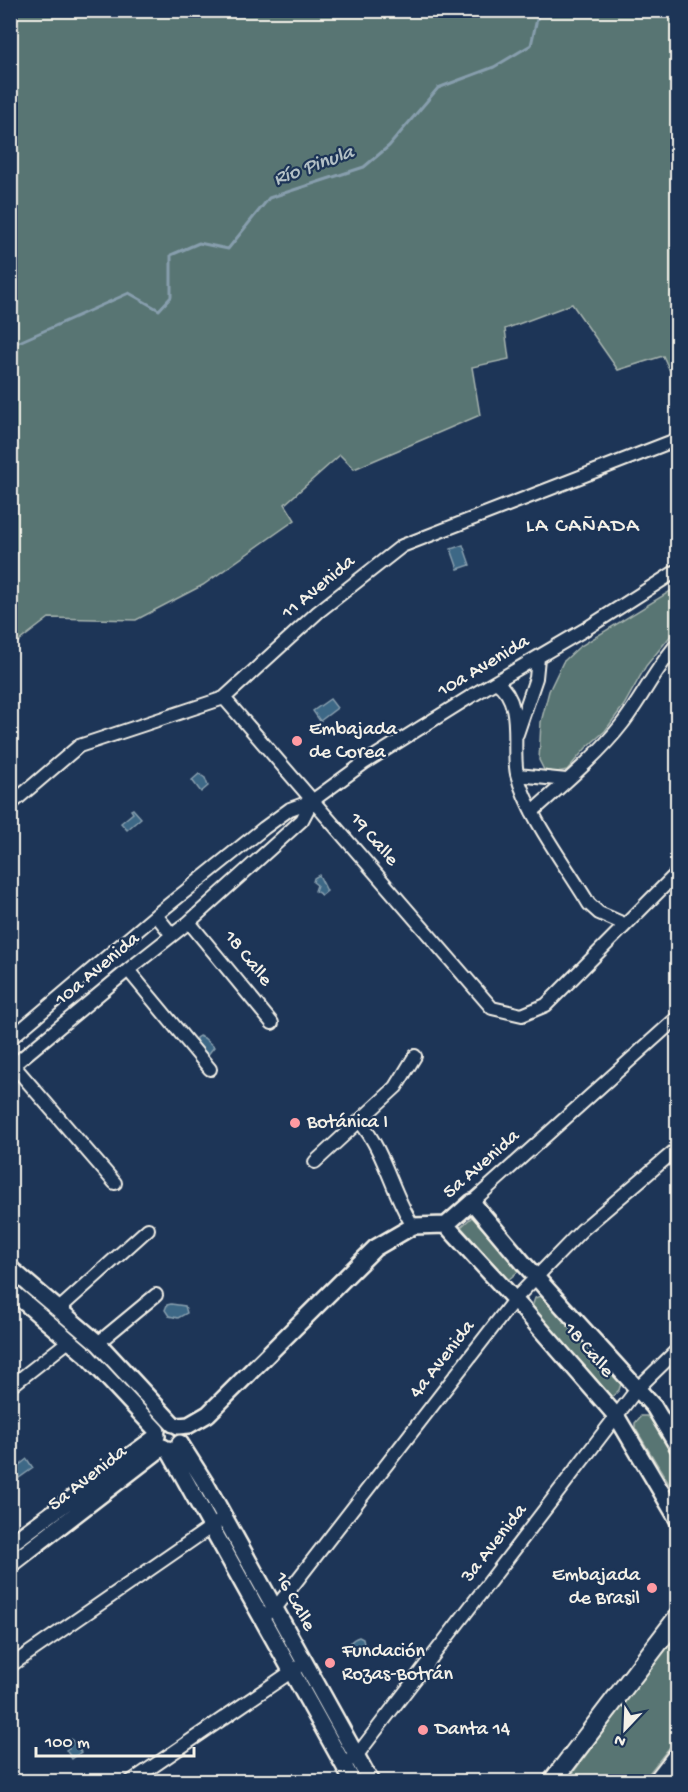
<svg xmlns="http://www.w3.org/2000/svg" width="688" height="1792" viewBox="0 0 688 1792" font-family="'Gochi Hand',sans-serif">
  <style>
    .green { fill: #587573; stroke: #a6b3ae; stroke-width: 1.5 }
    .water { fill: #3e6786; stroke: #879ead; stroke-width: 1.5 }
    .lines { fill: none; stroke-linecap: round; stroke-linejoin: round }
    .stream { stroke: #879ead; stroke-width: 3 }
    .minor-casing { stroke: #f4f1e8; stroke-width: 16 }
    .tertiary-casing { stroke: #f4f1e8; stroke-width: 20 }
    .primary-casing { stroke: #f4f1e8; stroke-width: 22 }
    .minor { stroke: #1d3557; stroke-width: 12 }
    .tertiary { stroke: #1d3557; stroke-width: 15 }
    .primary { stroke: #1d3557; stroke-width: 18 }
    .poi-dot { fill: #ff9aa2; stroke: #1d3557; stroke-width: 2 }
    .labels { text-anchor: middle; dominant-baseline: central; stroke-width: 4.5; stroke-linejoin: round; paint-order: stroke }
    .street-label { font-size: 20px; fill: #f4f1e8; stroke: #1d3557 }
    .poi-label { font-size: 20px; fill: #f4f1e8; stroke: #1d3557; text-anchor: start }
    .water-label { font-size: 21px; font-style: italic; fill: #b4c1c6; stroke: #1d3557 }
    .neighbourhood-label { font-size: 21px; letter-spacing: 1.5px; fill: #f4f1e8; stroke: #1d3557 }
  </style>
  <rect width="100%" height="100%" fill="#1d3557"/>
  <filter id="ink" filterUnits="userSpaceOnUse"><feTurbulence type="fractalNoise" baseFrequency=".0167" numOctaves="2"/><feDisplacementMap in="SourceGraphic" scale="12" xChannelSelector="R" yChannelSelector="G"/><feConvolveMatrix kernelMatrix="1 2 1 2 8 2 1 2 1" color-interpolation-filters="sRGB"/></filter>
  <g filter="url(#ink)">
    <path class="green" d="M11 10 677 11V386L663 356 618 370 572 304 505 329 509 359 472 367 480 415 354 469 340 455 285 504 295 520 203 585 136 620 49 618 11 647Z
      M677 587V628L646 666 624 705 605 731 586 748 567 770 553 773 544 770 539 760 541 722 549 691 563 662 579 647Z
      M472 1217 520 1270 508 1280 461 1227Z
      M540 1296 544 1297 621 1384 619 1390 612 1397 532 1307 535 1298Z
      M641 1416H647L654 1422 677 1462V1497L635 1428V1423Z
      M677 1632V1738L643 1781 566 1782Z"/>
    <path class="water" d="M463 545 470 565 458 569 451 549Z
      M330 699 337 708 320 721 313 711Z
      M199 774 205 778 208 786 201 792 192 780Z
      M133 809 141 818 127 830 121 823 133 813 131 810Z
      M319 875 327 891 322 895 315 891 317 885 313 882 314 878Z
      M199 1036 204 1038 214 1047 206 1057 196 1043V1038Z
      M171 1304 185 1306 187 1313 178 1318 169 1316 165 1310 167 1305Z
      M27 1459 33 1468 19 1478 13 1470Z
      M359 1637 363 1639 364 1644 356 1647 355 1654H350L348 1652C348 1644 352 1639 359 1637Z
      M71 1739 81 1752 72 1759 66 1750 69 1748 65 1743Z"/>
    <g class="lines">
      <path class="stream" d="M10 346 129 293 159 310 171 297V255L199 243 228 249 269 198 364 167 389 146 438 88 494 67 531 45 539 10"/>
      <defs>
        <path id="minor" d="M496 682C525 702 511 745 517 774 527 815 567 867 589 904L599 913 624 924
          M224 698 492 1008 522 1015 546 1005 678 872
          M517 734 536 678 538 658
          M518 775 566 780
          M10 805 79 746 224 698 318 612 402 546 678 439
          M532 812C561 786 599 754 622 724 642 698 656 668 678 643
          M156 915 172 935
          M189 922 272 1023
          M128 970 210 1069
          M10 1039 156 915 264 828 290 809 312 801 364 763 473 695 584 630 678 570
          M14 1066 115 1183
          M10 1068 128 970 189 922 302 820 312 801
          M360 1122C385 1152 392 1193 413 1226
          M315 1162 396 1087 415 1056
          M472 1202 678 1017
          M59 1309 148 1229
          M98 1343 156 1295
          M10 1387 70 1340
          M270 1612 274 1610 514 1300 582 1230 678 1148
          M10 1666 224 1518
          M350 1760 357 1755 637 1389 678 1349
          M130 1782 298 1667"/>
        <path id="tertiary" d="M446 1225 523 1309 617 1417 678 1520
          M10 1268 98 1343 173 1424
          M10 1290 86 1355 157 1431
          M178 1426 189 1425 208 1414 375 1248 413 1226 446 1225 472 1202 525 1265 654 1407 678 1447
          M180 1443 206 1484 371 1782
          M168 1449 353 1782
          M10 1544 157 1436
          M10 1565 163 1447"/>
        <path id="primary" d="M552 1782 678 1617
          M657 1782 678 1755"/>
      </defs>
      <use href="#minor" class="minor-casing"/>
      <use href="#tertiary" class="tertiary-casing"/>
      <use href="#primary" class="primary-casing"/>
      <use href="#minor" class="minor"/>
      <use href="#tertiary" class="tertiary"/>
      <use href="#primary" class="primary"/>
    </g>
  </g>
  <g class="poi-dot">
    <circle cx="297" cy="741" r="6"/>
    <circle cx="295" cy="1123" r="6"/>
    <circle cx="652" cy="1588" r="6"/>
    <circle cx="330" cy="1663" r="6"/>
    <circle cx="423" cy="1730" r="6"/>
  </g>
  <g class="labels">
    <g class="street-label">
      <text transform="translate(319 588) rotate(-40)">11 Avenida</text>
      <text transform="translate(484 667) rotate(-31)">10a Avenida</text>
      <text transform="translate(373 840) rotate(49)">19 Calle</text>
      <text transform="translate(247 959) rotate(51)">18 Calle</text>
      <text transform="translate(98 970) rotate(-40)">10a Avenida</text>
      <text transform="translate(482 1165) rotate(-41)">5a Avenida</text>
      <text transform="translate(588 1351) rotate(49)">18 Calle</text>
      <text transform="translate(443 1360) rotate(-52)">4a Avenida</text>
      <text transform="translate(88 1479) rotate(-38)">5a Avenida</text>
      <text transform="translate(495 1544) rotate(-52)">3a Avenida</text>
      <text transform="translate(294 1602) rotate(61)">16 Calle</text>
    </g>
    <g class="poi-label">
      <text x="309" y="730">Embajada<tspan x="309" dy="23">de Corea</tspan></text>
      <text x="307" y="1123">Botánica I</text>
      <text x="640" y="1576" text-anchor="end">Embajada<tspan x="640" dy="23">de Brasil</tspan></text>
      <text x="342" y="1652">Fundación<tspan x="342" dy="23">Rozas-Botrán</tspan></text>
      <text x="435" y="1730">Danta 14</text>
    </g>
    <g class="water-label">
      <text transform="translate(314 167) rotate(-20)">Río Pinula</text>
    </g>
    <g class="neighbourhood-label">
      <text x="583" y="527">LA CAÑADA</text>
    </g>
  </g>
  <rect width="688" height="1792" fill="none" stroke="#1d3557" stroke-width="36"/>
  <rect x="18" y="18" width="652" height="1756" fill="none" stroke="#f4f1e8" stroke-width="2" filter="url(#ink)"/>
  <g transform="translate(625 1729) rotate(203)" stroke="#1d3557" stroke-width="4.5" paint-order="stroke">
  <path d="M0-4.5L10 22L0 15L-10 22Z" fill="#f4f1e8"/>
  <text y="-9" font-size="16" font-weight="bold" text-anchor="middle" fill="#f4f1e8">N</text>
  </g>
  <path d="M36 1747v9h158v-9" fill="none" stroke="#f4f1e8" stroke-width="3"/>
  <text x="45" y="1747" font-size="18" fill="#f4f1e8" stroke="#1d3557" stroke-width="4.5" paint-order="stroke">100 m</text>
</svg>
